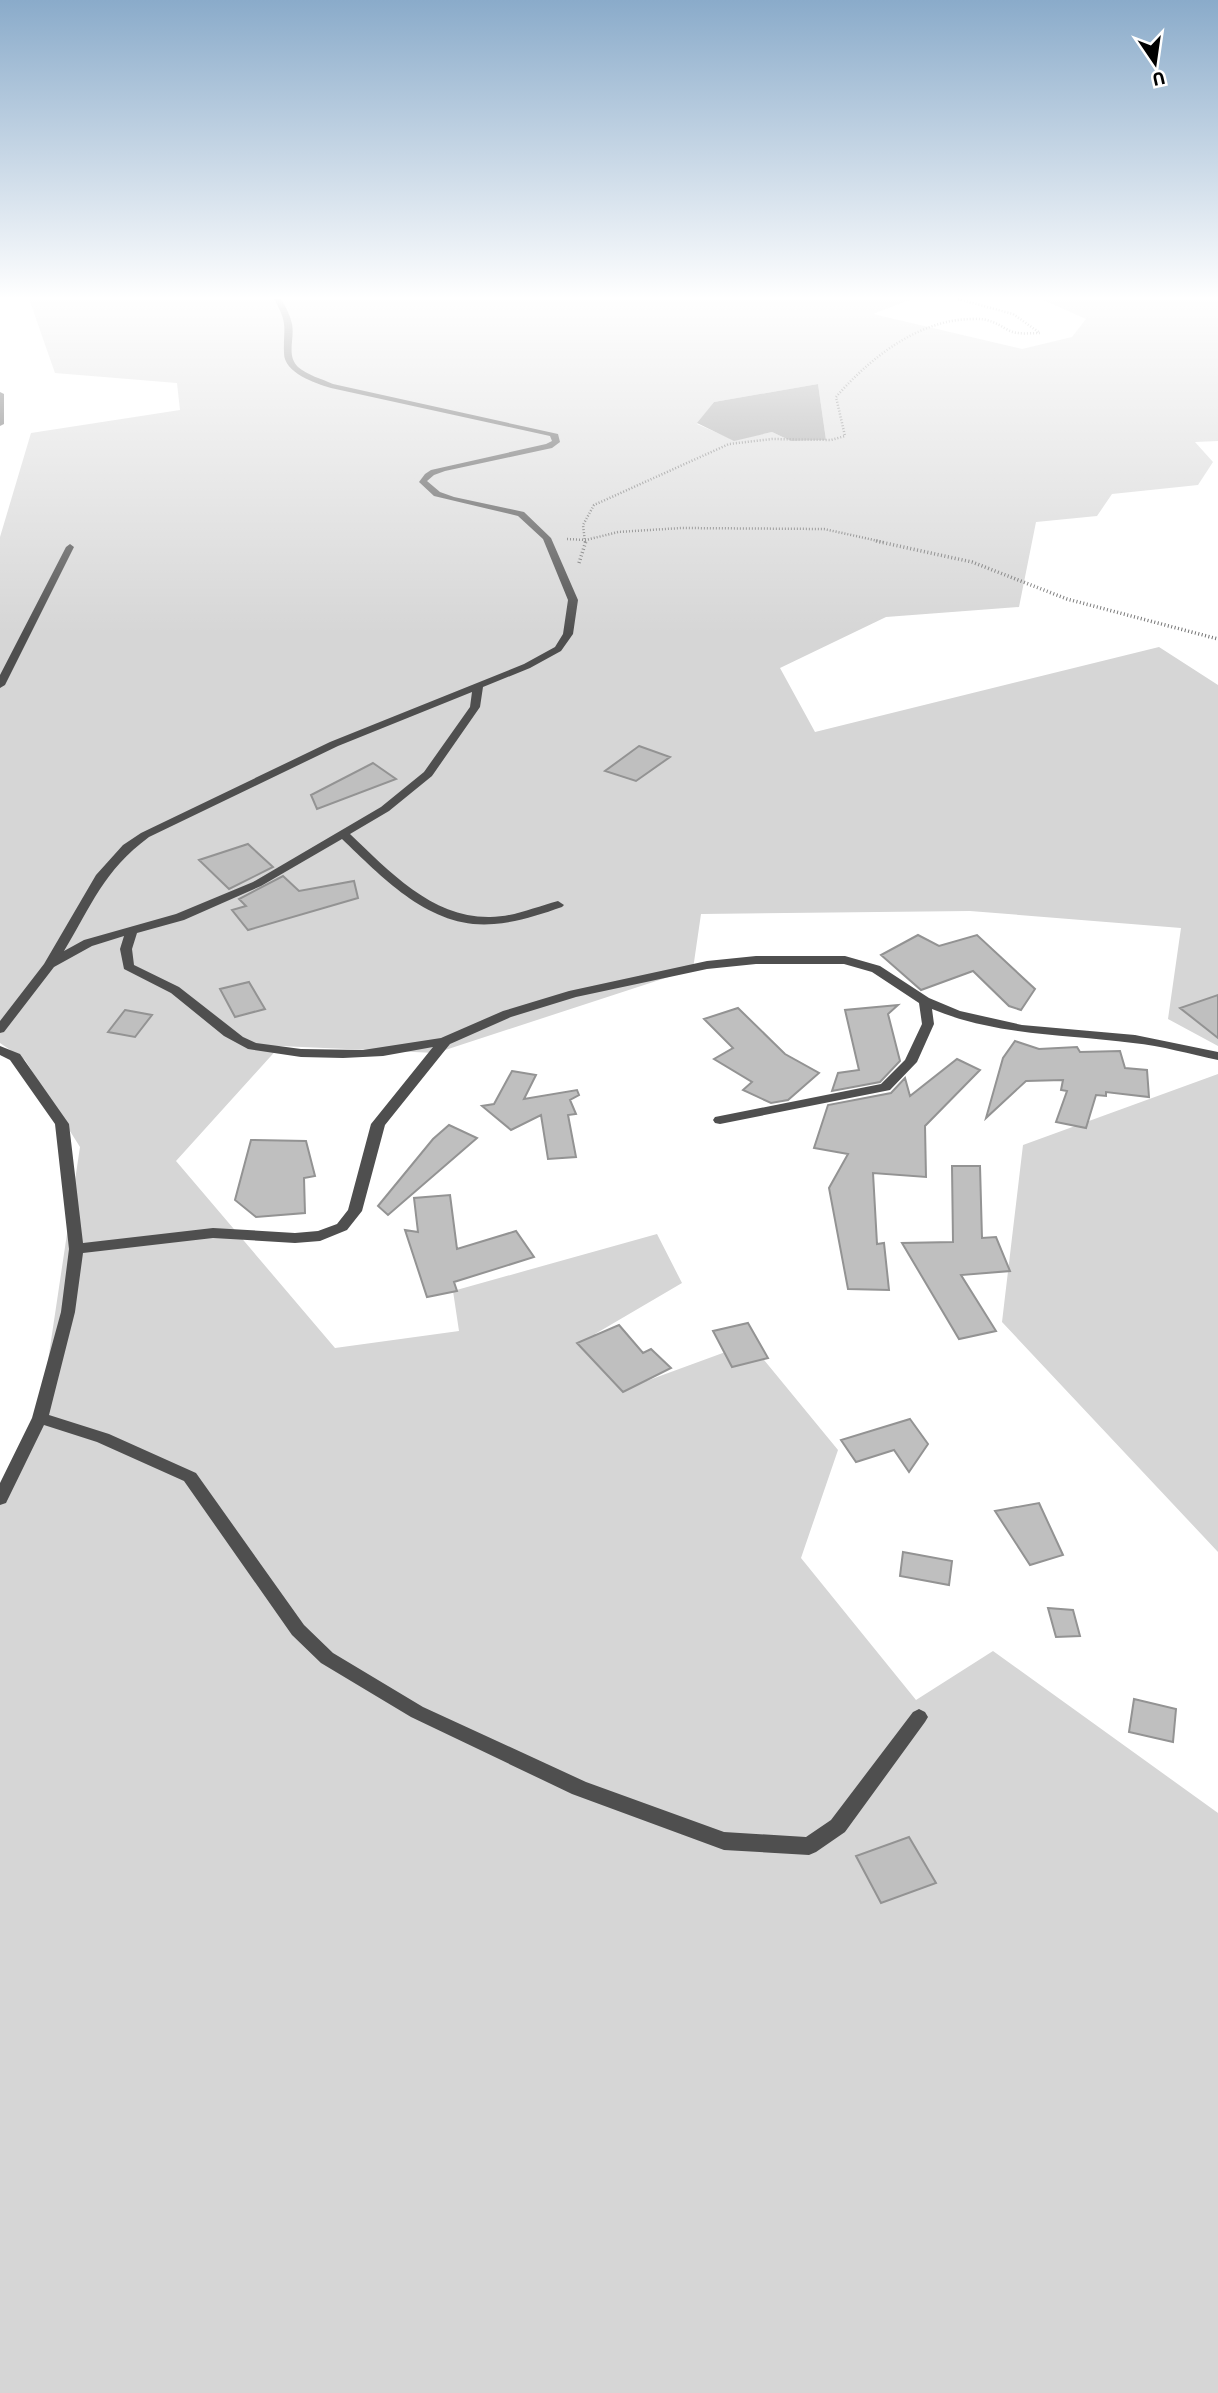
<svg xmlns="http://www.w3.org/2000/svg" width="1218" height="2393" viewBox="0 0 1218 2393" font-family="'Source Sans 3',sans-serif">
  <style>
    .green { fill: #d6d6d6; fill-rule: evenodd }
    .water { fill: #9d9d9d }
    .building { fill: #bfbfbf; stroke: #939393; stroke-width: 2 }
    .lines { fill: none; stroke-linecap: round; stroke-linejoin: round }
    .path-far1 { stroke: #717171; stroke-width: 2.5; stroke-dasharray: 1 2; stroke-linecap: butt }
    .path { stroke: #717171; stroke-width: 3.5; stroke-dasharray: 1 2.5; stroke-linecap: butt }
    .lane { fill: #4f4f4f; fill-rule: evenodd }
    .street { fill: #4f4f4f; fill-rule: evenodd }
  </style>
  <rect width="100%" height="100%" fill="#fff"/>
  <path class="green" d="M29 299H912L873 314 1022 349 1072 337 1086 319 1041 299H1218V441L1195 442 1213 462 1198 485 1112 494 1097 516 1036 522 1019 607 886 617 780 668 815 732 1159 647 1218 685V1046L1168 1019 1181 928 970 911 701 914 693 969 436 1053 280 1046 176 1161 335 1348 459 1331 453 1291 657 1234 682 1283 595 1334 630 1387 750 1343 838 1450 801 1558 916 1700 993 1651 1218 1813V2393H0V1486L36 1441 80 1147 25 1060 0 1043V537L31 433 180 410 177 383 55 373ZM818 384 826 440 791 441 772 432 734 440 697 424 714 402Z
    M1218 1074V1552L1002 1322 1023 1145Z"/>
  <path class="water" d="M818 384 826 440 791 441 772 432 734 441 697 423 714 402Z"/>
  <path class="building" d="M639 746 670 757 636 781 605 771Z
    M373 763 396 779 317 809 311 795Z
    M248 844 273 867 229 889 199 860Z
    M283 876 299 891 354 881 358 898 248 930 232 910 246 906 239 899Z
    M918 935 939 946 977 935 1035 989 1021 1010 1009 1006 973 971 921 990 881 955Z
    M249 982 265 1009 235 1017 220 989Z
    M1218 995V1038L1180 1008Z
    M898 1005 888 1014 900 1061 880 1082 832 1091 838 1073 859 1070 845 1010Z
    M738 1008 785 1054 819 1073 788 1100 771 1103 743 1090 752 1082 714 1059 733 1048 704 1019Z
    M125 1010 152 1015 135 1037 108 1032Z
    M1015 1041 1039 1049 1077 1047 1080 1052 1120 1051 1125 1068 1147 1070 1149 1097 1106 1092V1096L1096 1095 1086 1128 1056 1122 1067 1091 1061 1090 1063 1080 1026 1081 986 1118 1003 1058Z
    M957 1059 980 1070 925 1126 926 1177 873 1173 877 1244 884 1243 889 1290 848 1289 829 1188 848 1154 814 1148 828 1105 891 1093 905 1078 910 1096Z
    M512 1071 536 1075 524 1099 577 1090 579 1095 570 1100 576 1114 568 1115 576 1157 548 1159 541 1115 511 1130 482 1106 494 1104Z
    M449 1125 477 1138 388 1215 378 1206 433 1139Z
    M251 1140 306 1141 315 1176 304 1178 305 1213 256 1217 235 1200Z
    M952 1166H980L982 1238 996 1237 1010 1271 961 1275 996 1331 959 1339 902 1243 953 1242Z
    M450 1195 457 1249 516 1231 534 1257 454 1282 457 1291 427 1297 405 1230 418 1232 414 1198Z
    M748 1323 768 1358 732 1367 713 1331Z
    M619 1325 643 1353 651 1349 671 1368 623 1392 577 1343Z
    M910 1419 928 1444 909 1472 894 1450 856 1462 841 1440Z
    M1039 1503 1063 1555 1030 1565 995 1511Z
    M903 1552 952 1561 949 1585 900 1576Z
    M1048 1608 1073 1610 1080 1636 1056 1637Z
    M1134 1699 1176 1709 1173 1742 1129 1732Z
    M909 1837 936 1883 881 1903 856 1856Z"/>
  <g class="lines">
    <path class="path-far1" d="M567 539 586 540 618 532 681 528 824 529 883 542
      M585 542 583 525 594 505 729 444 772 439 831 440 845 436 836 397C870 358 919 319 973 319 988 318 996 323 1008 330 1017 335 1030 333 1040 333L1013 314 958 299"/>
    <path class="path" d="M876 541 972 562 1067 599 1218 639
      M579 563 586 541"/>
    <path class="lane" d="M0 392 4 394V424L0 426Z
      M70 544 74 547 5 685 0 688V675L66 547Z"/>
    <path class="street" d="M274 299H281C286 307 290 315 292 324 295 339 286 355 298 367 307 375 322 379 333 384L558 434 560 442 552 448 445 471 434 475 427 481 440 492 454 497 524 512 551 538 578 600 573 634 561 651 530 668 483 687 480 707 432 776 389 811 350 834C389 871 432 918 490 917 514 917 535 907 558 901L564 905 562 907C539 915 518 922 494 924 431 930 383 878 342 839L261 886 184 920 137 933 132 949 134 965 179 987 243 1037 256 1043 301 1049 363 1050 441 1038 503 1011 569 991 707 961 756 956H845L880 966 929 998 960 1011 1022 1025 1135 1035 1218 1052V1060C1190 1054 1162 1046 1133 1043 1065 1034 997 1036 932 1009L934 1024 917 1062 890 1090 720 1124 715 1123 713 1120 715 1117 881 1084 905 1060 922 1024 919 1003 872 972 844 964H756L707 969 576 997 511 1017 450 1044 385 1125 362 1211 347 1230 320 1241 295 1243 213 1238 83 1253 75 1312 49 1415 109 1434 196 1473 304 1625 333 1653 423 1707 586 1782 724 1832 806 1837 831 1820 913 1712 919 1709 925 1712 928 1717 925 1722 845 1832 816 1852 809 1855 724 1850 572 1794 411 1717 321 1663 292 1635 184 1481 97 1442 44 1425 6 1503 0 1505V1483L32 1418 61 1312 69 1249 55 1124 10 1060 0 1055V1046L20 1054 69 1124 83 1243 213 1228 295 1233 318 1231 337 1224 348 1210 371 1124 433 1047 383 1056 343 1058 301 1057 248 1049 224 1036 171 993 124 969 120 949 124 936 92 946 54 967 4 1032 0 1033V1021L44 964 96 875 123 845 141 833 330 742 524 664 555 647 563 634 568 600 543 539 518 516 434 496 419 482 425 474 431 470 546 444 552 441 550 436 331 388C315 383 284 373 284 353 283 327 289 325 274 299ZM472 692 470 707 424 772 381 807 253 882 176 914 84 940 64 951C92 905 103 871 149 837L338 746Z"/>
  </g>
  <linearGradient id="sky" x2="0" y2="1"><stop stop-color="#8aabca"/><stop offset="0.47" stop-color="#fff"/><stop offset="1" stop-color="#fff" stop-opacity="0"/></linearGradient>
  <rect width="1218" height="634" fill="url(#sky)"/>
  <g transform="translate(1155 63) rotate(167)" stroke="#ffffff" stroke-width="5" paint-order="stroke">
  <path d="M0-5L12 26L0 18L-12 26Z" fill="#000000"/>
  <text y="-10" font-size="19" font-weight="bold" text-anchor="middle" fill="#000000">U</text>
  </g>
</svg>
